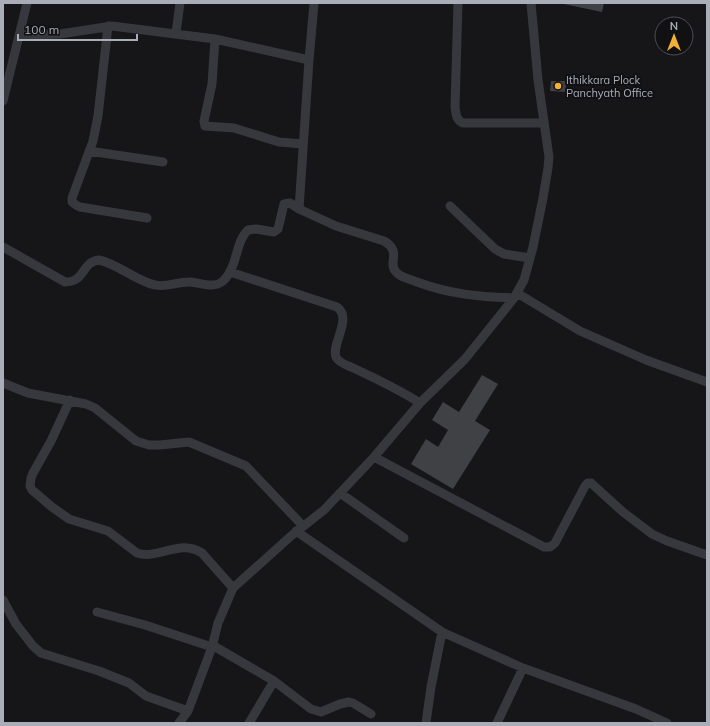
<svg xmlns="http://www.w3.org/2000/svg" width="710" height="726" viewBox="0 0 710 726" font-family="Mulish,sans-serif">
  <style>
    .building { fill: #404145 }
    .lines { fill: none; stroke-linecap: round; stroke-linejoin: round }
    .minor { stroke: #37383d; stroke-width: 9 }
    .poi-dot { fill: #f2b134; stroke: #111113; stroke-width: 1.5 }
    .labels { text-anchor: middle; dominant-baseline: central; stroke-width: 4; stroke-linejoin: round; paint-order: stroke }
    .poi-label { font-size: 11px; fill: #a8adb8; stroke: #111113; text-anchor: start }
  </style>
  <rect width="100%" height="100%" fill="#161618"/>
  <path class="building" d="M559 3H604L602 12Z
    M551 81H566V92L550 91Z
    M482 375 498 384 475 421 490 430 453 489 411 464 426 439 438 447 448 430 432 420 443 402 459 412Z"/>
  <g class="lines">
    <path class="minor" d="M314 3 309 60 299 209 336 226 384 241C403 252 386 263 397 273 402 278 410 279 417 282 449 294 480 297 514 298
      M458 3 455 107C456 114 456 120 463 123H544
      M108 26 98 116 93 141 72 198V202L76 205 80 207 147 218
      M176 33 180 3
      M19 35 60 34 112 26 215 39 309 60
      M215 39 212 84 204 121 205 126 234 128 279 142 303 144
      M3 101 27 3
      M89 151 163 162
      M450 206 495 249 504 254 530 258
      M3 247 65 282C86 282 81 262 99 260 118 264 136 281 155 285 167 288 178 281 191 282 201 283 214 289 223 281 238 267 235 242 248 230L256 229 274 232 278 229 284 204 290 203 299 209
      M230 272 337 307C353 318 331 344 336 357 338 362 346 365 351 367 375 378 398 389 420 403
      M517 293 580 331 646 360 707 382
      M3 383 28 393 86 404 95 408 136 441 149 445H160L189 442 246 466 303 526
      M70 400 51 441 33 473 31 478 30 486 32 490 52 507 69 519 108 531 137 553C159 560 180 538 202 553L233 588
      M374 457 544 547H550L555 543 585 486 588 483H591L623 512 652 534 667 541 707 555
      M340 493 404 538
      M296 531 442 632 523 668 636 709 667 723
      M3 600 16 624 33 646 41 653 99 671 129 683 146 696 188 711
      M97 612 145 625 212 647
      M212 645 274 681 311 709 321 712 340 704 349 702 353 703 371 714
      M179 723 188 711 212 647 218 623 233 588 291 536 324 510 374 457 420 403 465 359 514 298 524 280 533 247 543 198 548 168 549 157 538 80 531 3
      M249 723 274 681
      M426 723 431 687 442 632
      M497 723 523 668"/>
  </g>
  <circle class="poi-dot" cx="558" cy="86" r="4"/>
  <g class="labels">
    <g class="poi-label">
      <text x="566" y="80">Ithikkara Plock<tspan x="566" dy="13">Panchyath Office</tspan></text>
    </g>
  </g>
  <rect width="710" height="726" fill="none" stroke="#a8adb8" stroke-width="8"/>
  <g transform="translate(674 36)"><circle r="19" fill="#111113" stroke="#4d4f55"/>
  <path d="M0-3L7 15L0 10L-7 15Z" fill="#f2b134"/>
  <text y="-6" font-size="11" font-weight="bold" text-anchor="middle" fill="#a8adb8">N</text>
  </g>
  <path d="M18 34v6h119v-6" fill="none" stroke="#a8adb8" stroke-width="2"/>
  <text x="24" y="34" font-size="12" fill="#a8adb8" stroke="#111113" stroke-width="3" paint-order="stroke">100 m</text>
</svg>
